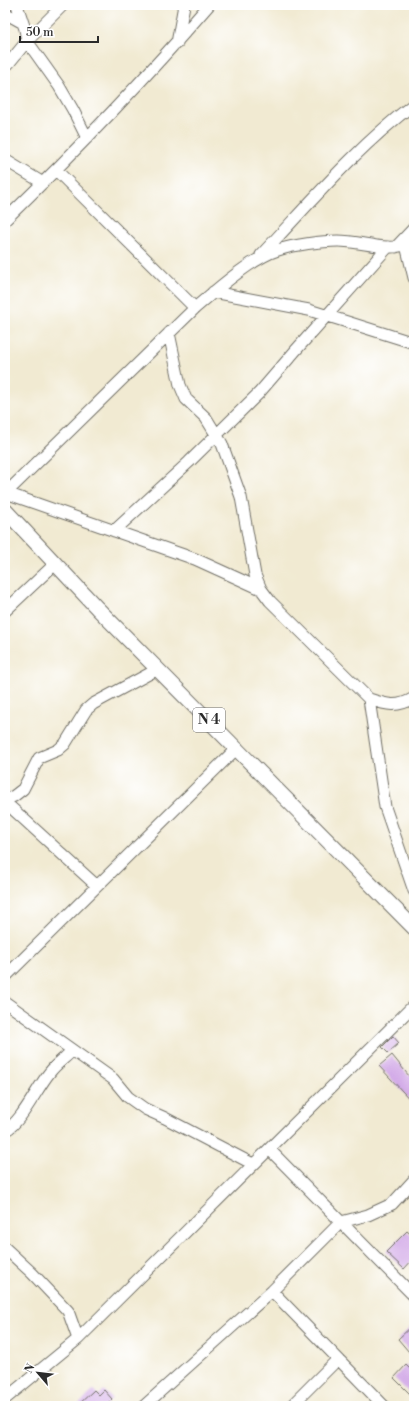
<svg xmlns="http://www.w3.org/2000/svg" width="419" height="1411" viewBox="0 0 419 1411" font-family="'Libre Bodoni',serif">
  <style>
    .building { fill: #d2a9e7 }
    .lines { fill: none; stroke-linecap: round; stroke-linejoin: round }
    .minor-casing { stroke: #706e65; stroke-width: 13 }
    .major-casing { stroke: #706e65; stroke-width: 16 }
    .minor { stroke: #fff; stroke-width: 11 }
    .major { stroke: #fff; stroke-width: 14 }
    .labels { text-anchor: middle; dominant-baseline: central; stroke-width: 3; stroke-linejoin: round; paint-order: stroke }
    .shield { fill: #fff; stroke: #6b6b6b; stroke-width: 1 }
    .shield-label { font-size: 14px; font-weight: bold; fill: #2b2b2b }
  </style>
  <rect width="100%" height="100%" fill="#fff"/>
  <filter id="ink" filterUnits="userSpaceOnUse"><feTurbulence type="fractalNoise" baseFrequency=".025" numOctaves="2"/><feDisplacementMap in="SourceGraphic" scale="8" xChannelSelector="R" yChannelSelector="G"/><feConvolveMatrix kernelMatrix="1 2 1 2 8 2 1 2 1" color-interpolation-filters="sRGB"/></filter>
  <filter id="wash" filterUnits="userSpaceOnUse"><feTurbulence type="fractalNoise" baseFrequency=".012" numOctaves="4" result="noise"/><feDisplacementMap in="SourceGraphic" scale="16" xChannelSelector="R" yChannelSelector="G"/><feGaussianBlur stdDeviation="0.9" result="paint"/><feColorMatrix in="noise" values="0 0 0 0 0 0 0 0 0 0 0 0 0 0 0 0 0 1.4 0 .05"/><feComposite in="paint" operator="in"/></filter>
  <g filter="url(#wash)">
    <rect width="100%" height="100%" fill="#f1ead2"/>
    <g id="blocks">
      <path class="building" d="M393 1036 399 1043 388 1053 382 1047Z
        M392 1055 409 1076 414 1072V1104L379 1066Z
        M407 1231 414 1237V1258L404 1269 386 1252Z
        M414 1324V1347L409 1352 398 1339Z
        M406 1365 414 1373V1398L394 1378Z
        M94 1390 99 1395 104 1390 112 1399 105 1406H77Z"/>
    </g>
  </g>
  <g filter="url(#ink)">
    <use href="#blocks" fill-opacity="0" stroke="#706e65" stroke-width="1"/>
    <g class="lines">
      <defs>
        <path id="minor" d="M17 5 25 29 27 41 59 86 73 110 87 138
          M5 13 23 23
          M177 43 184 5
          M5 66 9 63 27 41 63 5
          M5 160 43 183
          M56 170 195 308
          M5 220C76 151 144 80 209 5
          M406 245 414 278
          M396 247 414 228
          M261 255C310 203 357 147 414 104
          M213 292 309 310 414 343
          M169 333 180 385 186 399 206 418 222 444 241 497 255 575 261 589 270 601 369 699C387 705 397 708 414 698
          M6 493 195 559 261 589
          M5 494 195 308C216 290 252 258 278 250 293 245 322 241 338 241 354 241 371 246 387 247 396 248 405 245 414 243
          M114 531 189 462 259 393 296 350 388 247
          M5 611 55 564
          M369 699 385 807 414 891
          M5 800 14 796 23 789 39 758 58 750 65 744 86 710 93 704 158 669
          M5 802 97 886
          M5 977 237 748
          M5 1002 113 1079 128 1097 145 1109 165 1118 253 1164
          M5 1131C23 1120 36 1089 50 1072 56 1064 65 1058 72 1051
          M269 1149 414 1296
          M5 1248 32 1273 68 1311 78 1339
          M272 1291 384 1406
          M5 1399 78 1339 414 1005
          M144 1406 272 1291 341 1222 368 1215 392 1204 414 1180
          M291 1406 338 1359"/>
        <path id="major" d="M5 510 97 608 414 928"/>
      </defs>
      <use href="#minor" class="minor-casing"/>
      <use href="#major" class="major-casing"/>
      <use href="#minor" class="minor"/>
      <use href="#major" class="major"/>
    </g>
  </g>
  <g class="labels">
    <rect class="shield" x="193" y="708" width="32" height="24" rx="3"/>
    <g class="shield-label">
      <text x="209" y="720">N 4</text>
    </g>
  </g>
  <rect width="419" height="1411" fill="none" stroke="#fff" stroke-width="20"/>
  <g transform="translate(38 1373) rotate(298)" stroke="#ffffff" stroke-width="3" paint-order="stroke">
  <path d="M0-3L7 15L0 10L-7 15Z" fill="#2b2b2b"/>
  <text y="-6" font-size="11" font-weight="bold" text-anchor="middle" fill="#2b2b2b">N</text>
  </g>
  <path d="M20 36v6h78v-6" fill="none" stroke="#2b2b2b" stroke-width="2"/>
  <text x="26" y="36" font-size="12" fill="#2b2b2b" stroke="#ffffff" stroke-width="3" paint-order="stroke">50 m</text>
</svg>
